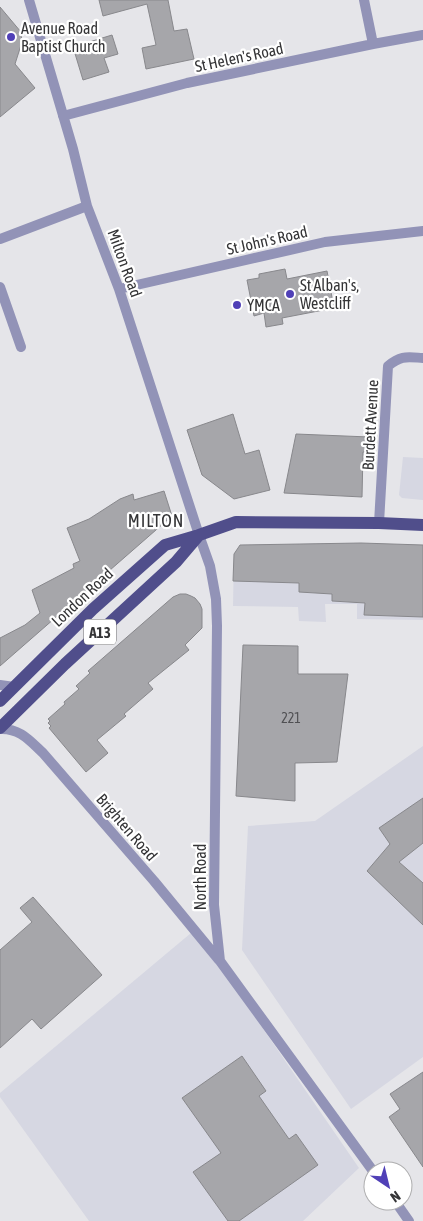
<svg xmlns="http://www.w3.org/2000/svg" width="423" height="1221" viewBox="0 0 423 1221" font-family="'Asap Condensed',sans-serif">
  <style>
    .built { fill: #d6d7e2 }
    .building { fill: #a6a6aa; stroke: #88888c }
    .lines { fill: none; stroke-linecap: round; stroke-linejoin: round }
    .street { stroke: #9293b7; stroke-width: 10 }
    .primary { stroke: #504e8b; stroke-width: 12 }
    .poi-dot { fill: #5040b7; stroke: #fff; stroke-width: 2 }
    .labels { text-anchor: middle; dominant-baseline: central; stroke-width: 4.5; stroke-linejoin: round; paint-order: stroke }
    .number-label { font-size: 14px; fill: #505053 }
    .shield { fill: #fff; stroke: #717172; stroke-width: 1 }
    .shield-label { font-size: 15px; font-weight: bold; fill: #343436 }
    .poi-label { font-size: 16px; fill: #343436; stroke: #fff; text-anchor: start }
    .street-label { font-size: 16px; fill: #343436; stroke: #fff }
    .neighbourhood-label { font-size: 18px; letter-spacing: 1px; fill: #343436; stroke: #fff }
  </style>
  <rect width="100%" height="100%" fill="#e5e5e9"/>
  <path class="built" d="M403 457 423 458V500L402 498 399 495Z
    M359 543 423 545V620L357 619V604H325L326 622 299 621 298 607 233 606 234 554 240 545Z
    M423 746V1057L351 1109 242 950 248 826 315 821Z
    M191 933 215 959 359 1168 303 1221H89L0 1097V1093Z"/>
  <path class="building" d="M99 0H168L174 31 187 29 194 59 146 69 142 48 156 45 147 4 103 16Z
    M0 7 21 32 22 42 15 64 35 88 0 117Z
    M112 35 118 54 104 58 109 72 83 80 73 47Z
    M285 269 287 279 327 271 334 308 282 318 283 324 266 327 264 313 254 316 247 280 259 278V274Z
    M233 414 245 454 259 450 270 490 234 499 202 475 187 430Z
    M296 434 369 437 368 452H363L362 497 284 493Z
    M164 491 172 516 0 666V638L25 625 40 613 32 590 74 568 73 564 80 561 67 528 89 519 120 499 133 494 134 500Z
    M361 543 423 545V617L364 615 365 603 332 601V594L299 592V583L233 581 234 554 240 545Z
    M180 594H186L191 596 195 598 200 604 202 609V628L185 645 189 650 148 683 153 689 124 714 126 716 97 740 108 753 86 772 49 728 51 726 48 723 50 721 48 719 65 704 64 702 79 689 76 686 90 673 88 671 173 597Z
    M243 645 298 646V674H348L337 762 295 763V801L236 796Z
    M423 798V843L399 862 423 883V925L367 871 390 844 379 828Z
    M33 897 102 975 41 1029 32 1019 0 1048V950L32 922 20 908Z
    M242 1056 266 1091 259 1096 289 1139 296 1134 318 1165 239 1221H228L193 1172 221 1153 182 1098Z
    M423 1072V1167L389 1117 400 1109 390 1094Z"/>
  <g class="lines">
    <path class="street" d="M29 0 73 149 87 206 119 289 199 535 210 566 216 599 217 626 214 905 220 961 373 1171
      M364 0 373 44
      M63 116 187 83 373 44 423 35
      M0 239 87 206
      M0 287 21 347
      M119 289 325 242 423 231
      M379 523 388 366C401 355 407 357 423 358
      M0 685 14 687
      M0 729C20 728 30 741 43 753L154 881 219 960
      M395 1201 409 1221"/>
    <path class="primary" d="M0 701 93 609 165 545 199 535 236 522 379 523 423 525
      M0 728 65 664 176 562 199 535"/>
  </g>
  <g class="poi-dot">
    <circle cx="11" cy="37" r="5"/>
    <circle cx="290" cy="294" r="5"/>
    <circle cx="237" cy="305" r="5"/>
  </g>
  <g class="labels">
    <g class="number-label">
      <text x="291" y="718">221</text>
    </g>
    <rect class="shield" x="84" y="619.5" width="32" height="25" rx="4"/>
    <g class="shield-label">
      <text x="100" y="632">A13</text>
    </g>
    <g class="poi-label">
      <text x="21" y="28">Avenue Road<tspan x="21" dy="18">Baptist Church</tspan></text>
      <text x="300" y="285">St Alban's,<tspan x="300" dy="18">Westcliff</tspan></text>
      <text x="247" y="305">YMCA</text>
    </g>
    <g class="street-label">
      <text transform="translate(239 57) rotate(-12)">St Helen's Road</text>
      <text transform="translate(267 240) rotate(-13)">St John's Road</text>
      <text transform="translate(125 263) rotate(70)">Milton Road</text>
      <text transform="translate(370 425) rotate(-87)">Burdett Avenue</text>
      <text transform="translate(82 597) rotate(-43)">London Road</text>
      <text transform="translate(127 827) rotate(49)">Brighten Road</text>
      <text transform="translate(200 877) rotate(-90)">North Road</text>
    </g>
    <g class="neighbourhood-label">
      <text x="156" y="520">MILTON</text>
    </g>
  </g>
  <g transform="translate(388 1186) rotate(145)"><circle r="24" fill="#ffffff" stroke="#aeaeaf"/>
  <path d="M0-4L9 19L0 12L-9 19Z" fill="#5040b7"/>
  <text y="-8" font-size="14" font-weight="bold" text-anchor="middle" fill="#343436">N</text>
  </g>
</svg>
